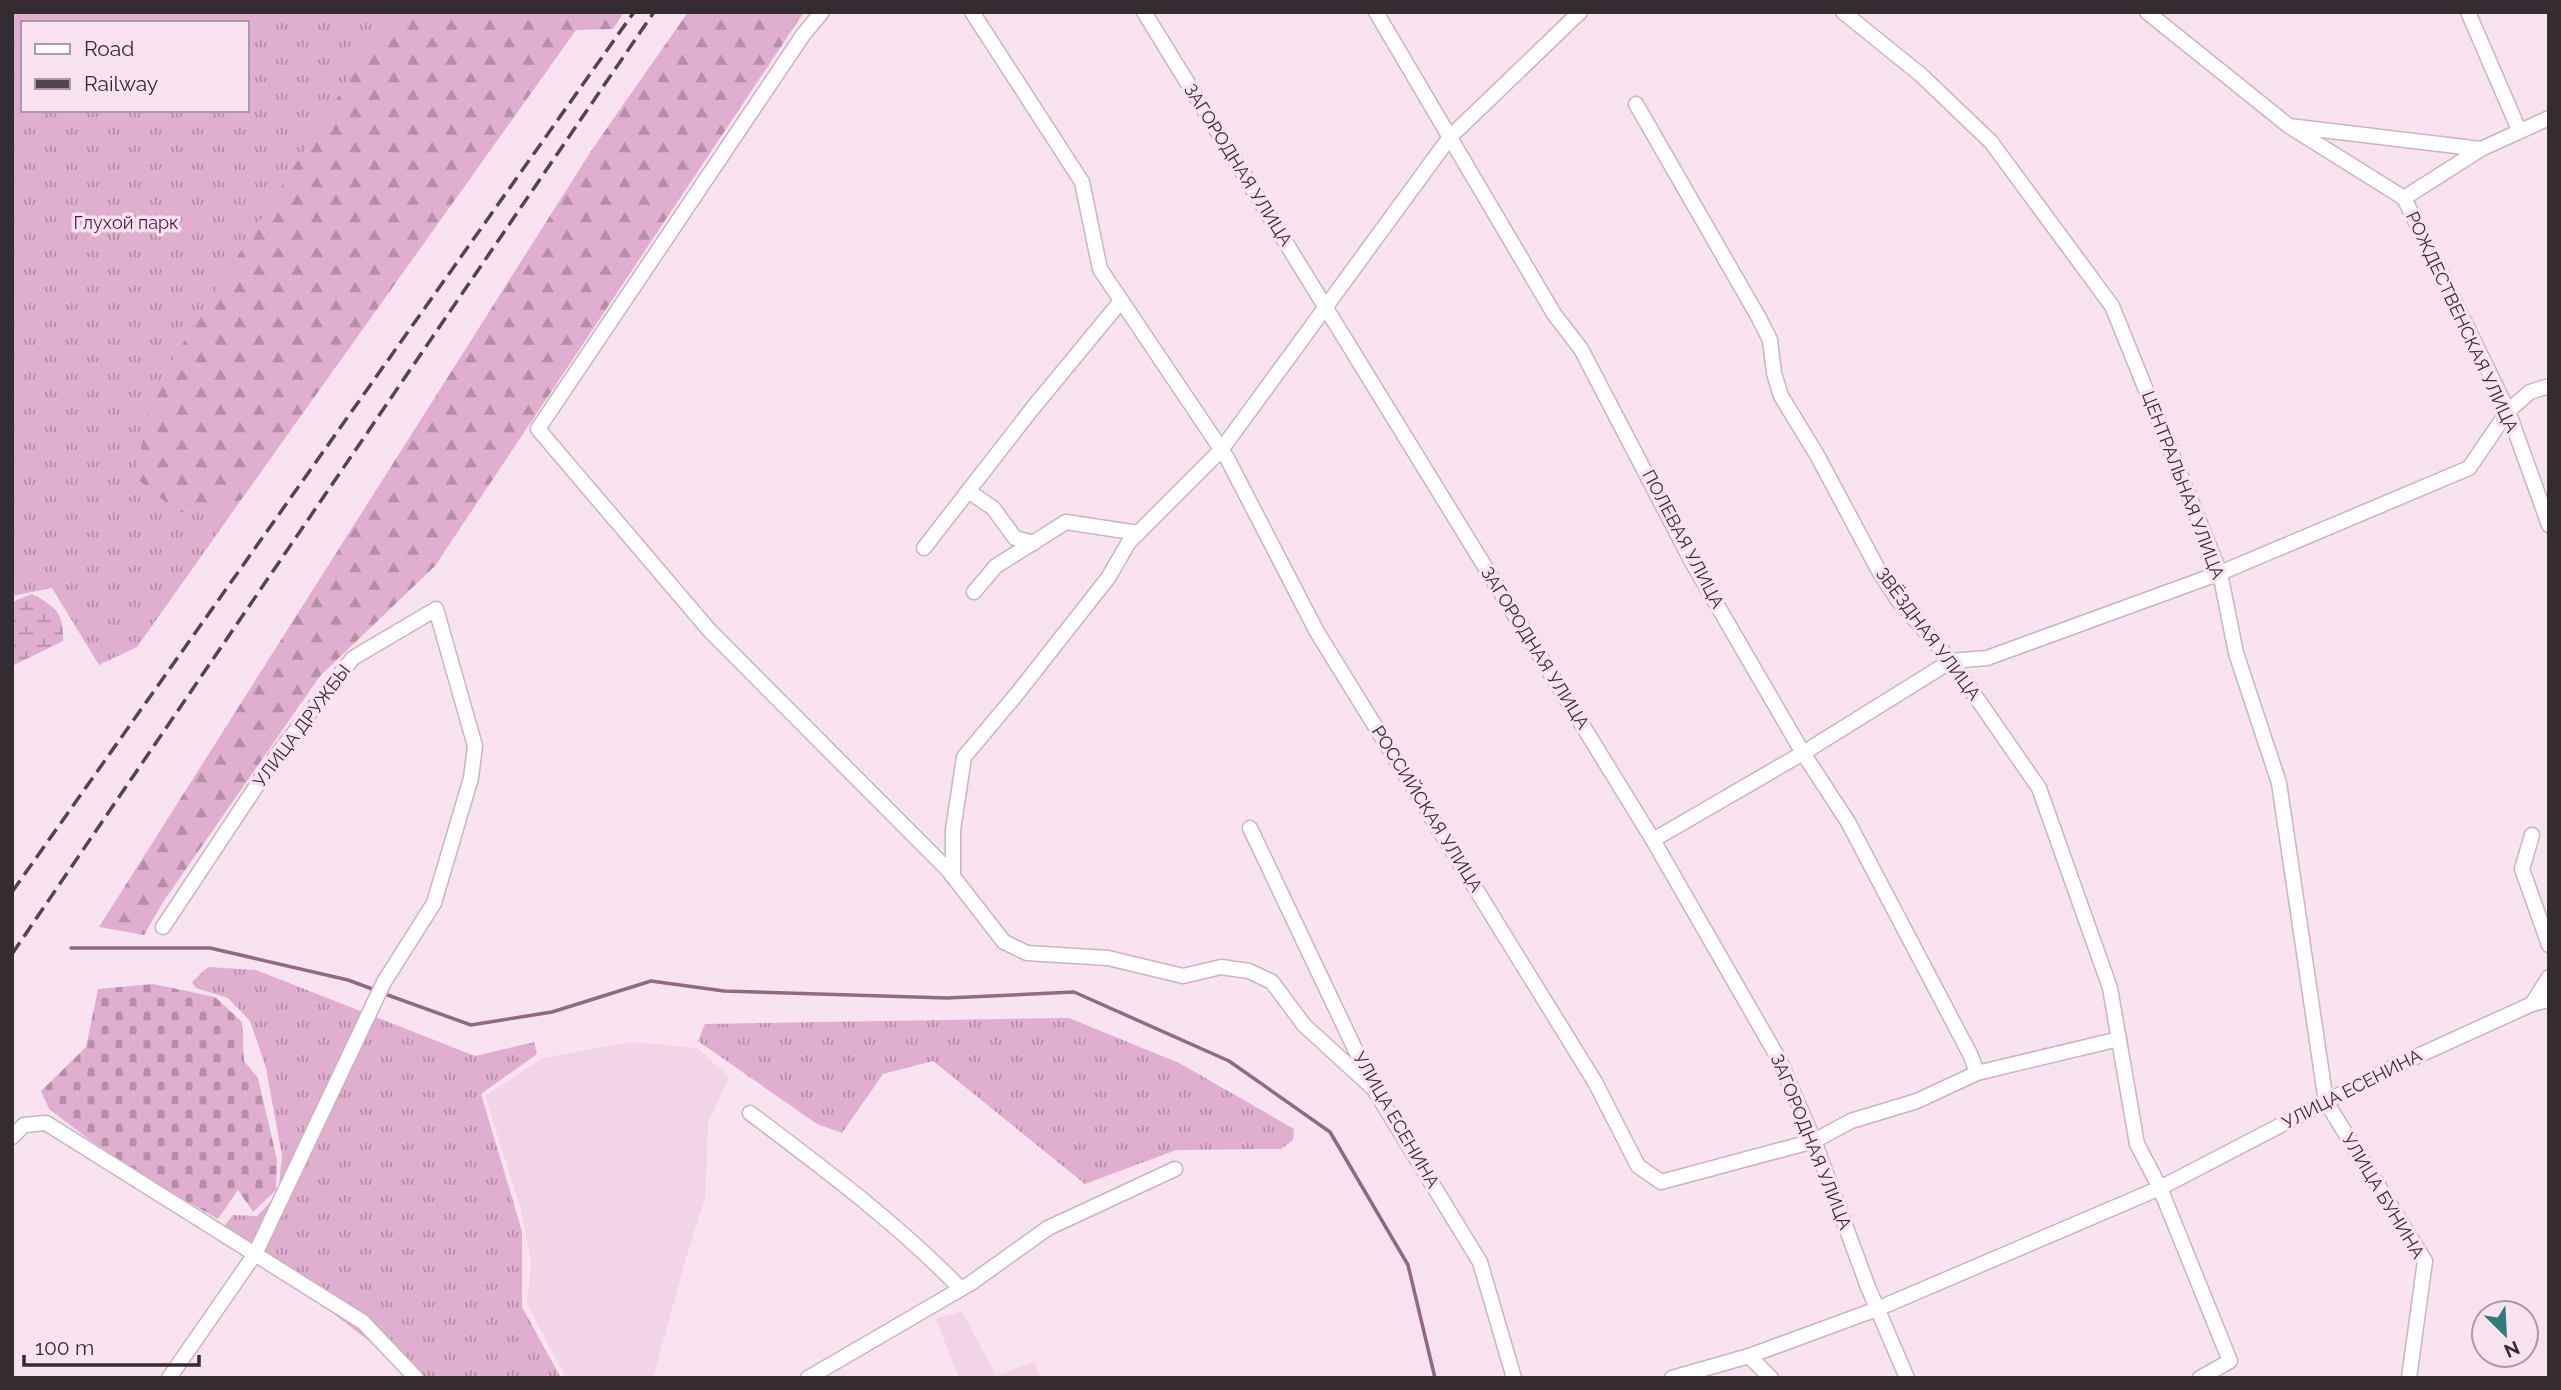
<svg xmlns="http://www.w3.org/2000/svg" width="2561" height="1390" viewBox="0 0 2561 1390" font-family="Raleway,sans-serif">
	<style>
		.built { fill: #f1d4e6 }
		.grass { fill: url(#grass-tufts); fill-rule: evenodd }
		.forest { fill: url(#forest-firs) }
		.wetland { fill: url(#wetland-marsh) }
		.cemetery { fill: url(#cemetery-stones) }
		.lines { fill: none; stroke-linecap: round; stroke-linejoin: round }
		.stream { stroke: #906a83; stroke-width: 3.5 }
		.minor-casing { stroke: #c9b4c1; stroke-width: 17 }
		.minor { stroke: #fff; stroke-width: 14 }
		.rail { stroke: #50464c; stroke-width: 3.5; stroke-dasharray: 14 7; stroke-linecap: butt }
		.labels { text-anchor: middle; stroke-width: 7; stroke-linejoin: round; paint-order: stroke }
		.street-label { font-size: 18px; fill: #342c31; stroke: #f9e3f0 }
		.park-label { font-size: 18px; fill: #521441; stroke: #f9e3f0 }
	</style>
	<defs>
		<pattern id="grass-tufts" width="24" height="20" patternUnits="userSpaceOnUse" patternTransform="scale(1.75)"><rect width="24" height="20" fill="#e0aece"/><path d="M3 7l-1-3M5 7V3M7 7l1-3M15 17l-1-3M17 17v-4M19 17l1-3" fill="none" stroke="#b68ea8"/></pattern>
		<pattern id="forest-firs" width="22" height="20" patternUnits="userSpaceOnUse" patternTransform="scale(1.75)"><rect width="22" height="20" fill="#e0aece"/><path d="M5 1l3.5 6h-7zM16 11l3.5 6h-7z" fill="#b68ea8"/></pattern>
		<pattern id="wetland-marsh" width="20" height="14" patternUnits="userSpaceOnUse" patternTransform="scale(1.75)"><rect width="20" height="14" fill="#e0aece"/><path d="M1 5h8M5 5V1M11 12h8M15 12V8" fill="none" stroke="#b68ea8"/></pattern>
		<pattern id="cemetery-stones" width="16" height="16" patternUnits="userSpaceOnUse" patternTransform="scale(1.75)"><rect width="16" height="16" fill="#e0aece"/><path d="M2 7V4a2 2 0 0 1 4 0v3zM10 15v-3a2 2 0 0 1 4 0v3z" fill="#b68ea8"/></pattern>
	</defs>
	<rect width="100%" height="100%" fill="#f9e3f0"/>
	<g class="built">
		<polygon points="632,1042 697,1048 729,1077 708,1123 705,1199 688,1251 653,1378 566,1378 527,1304 531,1261 521,1210 485,1096 542,1058"/>
		<polygon points="962,1311 996,1376 1034,1362 1041,1378 959,1378 936,1319"/>
	</g>
	<g class="grass">
		<path d="M12 12H391L354 72 179 513 241 500 137 647 99 665 52 588 12 596ZM23 23H247V110H23Z"/>
		<polygon points="208,967 256,970 475,1056 534,1042 537,1054 481,1094 522,1231 522,1307 561,1378 417,1378 229,1233 225,1225 233,1215 257,1216 278,1194 282,1156 266,1068 250,1021 228,998 196,988 192,982"/>
		<polygon points="1069,1018 1179,1063 1294,1129 1293,1140 1281,1149 1176,1150 1085,1184 933,1061 883,1074 842,1133 817,1124 698,1041 705,1024"/>
	</g>
	<g class="forest">
		<polygon points="391,12 624,12 613,29 576,30 241,500 179,513 135,477 153,391"/>
		<polygon points="688,12 804,12 435,566 320,676 163,902 144,935 99,927 593,148"/>
	</g>
	<path class="wetland" d="M32 594C56 607 64 613 63 641L12 666V602Z"/>
	<polygon class="cemetery" points="153,984 215,997 242,1022 244,1061 258,1078 277,1160 276,1190 253,1212 238,1190 218,1219 120,1163 49,1109 41,1091 86,1047 98,989"/>
	<g class="lines">
		<g class="stream">
			<polyline points="71,948 210,948 348,980 375,990"/>
			<polyline points="382,993 471,1025 552,1012 651,981 724,991 947,998 1074,992 1229,1061 1330,1132 1408,1265 1435,1378"/>
		</g>
		<g class="minor-casing">
			<g id="minor">
				<polyline points="822,12 803,35 538,429 710,631 948,870 1004,942 1027,953 1108,958 1183,976 1221,967 1249,971 1272,982 1304,1025 1374,1089"/>
				<polyline points="972,12 1082,182 1100,269 1227,458 1317,632 1595,1082 1638,1166 1661,1182 1814,1141 1851,1121 1917,1101 1977,1073 2119,1039"/>
				<polyline points="1144,12 1653,840 1780,1061 1814,1141 1868,1287 1907,1378"/>
				<polyline points="1376,12 1554,314 1581,349 1692,562 1803,753 1848,822 1971,1056 1977,1073"/>
				<polyline points="1843,12 1921,75 1991,142 2112,306 2220,573 2236,653 2279,783 2326,1102 2425,1261 2409,1378"/>
				<polyline points="2147,12 2289,126 2481,149"/>
				<polyline points="2468,12 2519,130"/>
				<polyline points="1636,104 1759,318 1770,340 1774,373 1781,396 1817,455 1880,573 1898,600 1951,661 2039,788 2110,988 2137,1144 2160,1188 2230,1361 2200,1378"/>
				<polyline points="2292,128 2404,198"/>
				<polyline points="2404,198 2508,411 2549,525"/>
				<polyline points="2404,198 2481,149 2549,118"/>
				<polyline points="968,491 993,508 1015,538 1034,543"/>
				<polyline points="924,548 1032,409 1121,301"/>
				<polyline points="974,592 996,566 1066,522 1138,533"/>
				<polyline points="1250,828 1374,1089 1480,1262 1514,1378"/>
				<polyline points="2532,835 2522,869 2549,945"/>
				<polyline points="1653,840 1803,753 1951,661 1987,658 2220,573 2469,468 2508,411 2530,392 2549,386"/>
				<polyline points="953,876 953,830 964,757 1016,695 1108,578 1129,542 1221,450 1450,137 1580,12"/>
				<polyline points="163,927 279,752 353,658 436,609 475,746 471,778 434,903 384,982 255,1254 169,1378"/>
				<polyline points="2532,1004 2549,977"/>
				<path d="M750 1113C823 1168 897 1223 961 1289"/>
				<polyline points="12,1137 24,1125 46,1123 363,1322 416,1378"/>
				<polyline points="1749,1356 1771,1378"/>
				<polyline points="808,1378 971,1283 1048,1228 1175,1169"/>
				<polyline points="1672,1378 1749,1356 1877,1309 2160,1188 2389,1069 2532,1004 2549,1000"/>
			</g>
		</g>
		<use href="#minor" class="minor"/>
		<g class="rail">
			<polyline points="12,892 634,12"/>
			<polyline points="12,954 654,12"/>
		</g>
	</g>
	<g class="labels">
		<g class="street-label">
			<text transform="translate(1238 165) rotate(58)" y="6">ЗАГОРОДНАЯ УЛИЦА</text>
			<text transform="translate(2462 322) rotate(65)" y="6">РОЖДЕСТВЕНСКАЯ УЛИЦА</text>
			<text transform="translate(2183 485) rotate(69)" y="6">ЦЕНТРАЛЬНАЯ УЛИЦА</text>
			<text transform="translate(1683 539) rotate(62)" y="6">ПОЛЕВАЯ УЛИЦА</text>
			<text transform="translate(1928 634) rotate(53)" y="6">ЗВЁЗДНАЯ УЛИЦА</text>
			<text transform="translate(1535 648) rotate(58)" y="6">ЗАГОРОДНАЯ УЛИЦА</text>
			<text transform="translate(302 726) rotate(-53)" y="6">УЛИЦА ДРУЖБЫ</text>
			<text transform="translate(1427 809) rotate(58)" y="6">РОССИЙСКАЯ УЛИЦА</text>
			<text transform="translate(2352 1089) rotate(-27)" y="6">УЛИЦА ЕСЕНИНА</text>
			<text transform="translate(1396 1120) rotate(60)" y="6">УЛИЦА ЕСЕНИНА</text>
			<text transform="translate(1811 1142) rotate(68)" y="6">ЗАГОРОДНАЯ УЛИЦА</text>
			<text transform="translate(2383 1196) rotate(59)" y="6">УЛИЦА БУНИНА</text>
		</g>
		<g class="park-label">
			<text x="126" y="229">Глухой парк</text>
		</g>
	</g>
	<rect width="2561" height="1390" fill="none" stroke="#342c31" stroke-width="28"/>
	<rect x="21" y="21" width="228" height="91" fill="#f9e3f0" stroke="#aa9aa4" stroke-width="2"/>
	<rect x="35" y="44" width="35" height="10" fill="#ffffff" stroke="#aa9aa4" stroke-width="2"/>
	<text x="84" y="56" font-size="21" fill="#342c31">Road</text>
	<rect x="35" y="79" width="35" height="10" fill="#50464c" stroke="#aa9aa4" stroke-width="2"/>
	<text x="84" y="91" font-size="21" fill="#342c31">Railway</text>
	<g transform="translate(2505 1334) rotate(156)"><circle r="33" fill="#f9e3f0" stroke="#aa9aa4" stroke-width="2"/>
	<path d="M0-5L12 26L0 18L-12 26Z" fill="#327b79"/>
	<text y="-10" font-size="19" font-weight="bold" text-anchor="middle" fill="#342c31">N</text>
	</g>
	<path d="M24 1355v10h175v-10" fill="none" stroke="#342c31" stroke-width="3.5"/>
	<text x="35" y="1355" font-size="21" fill="#342c31" stroke="#f9e3f0" stroke-width="5" paint-order="stroke">100 m</text>
</svg>
